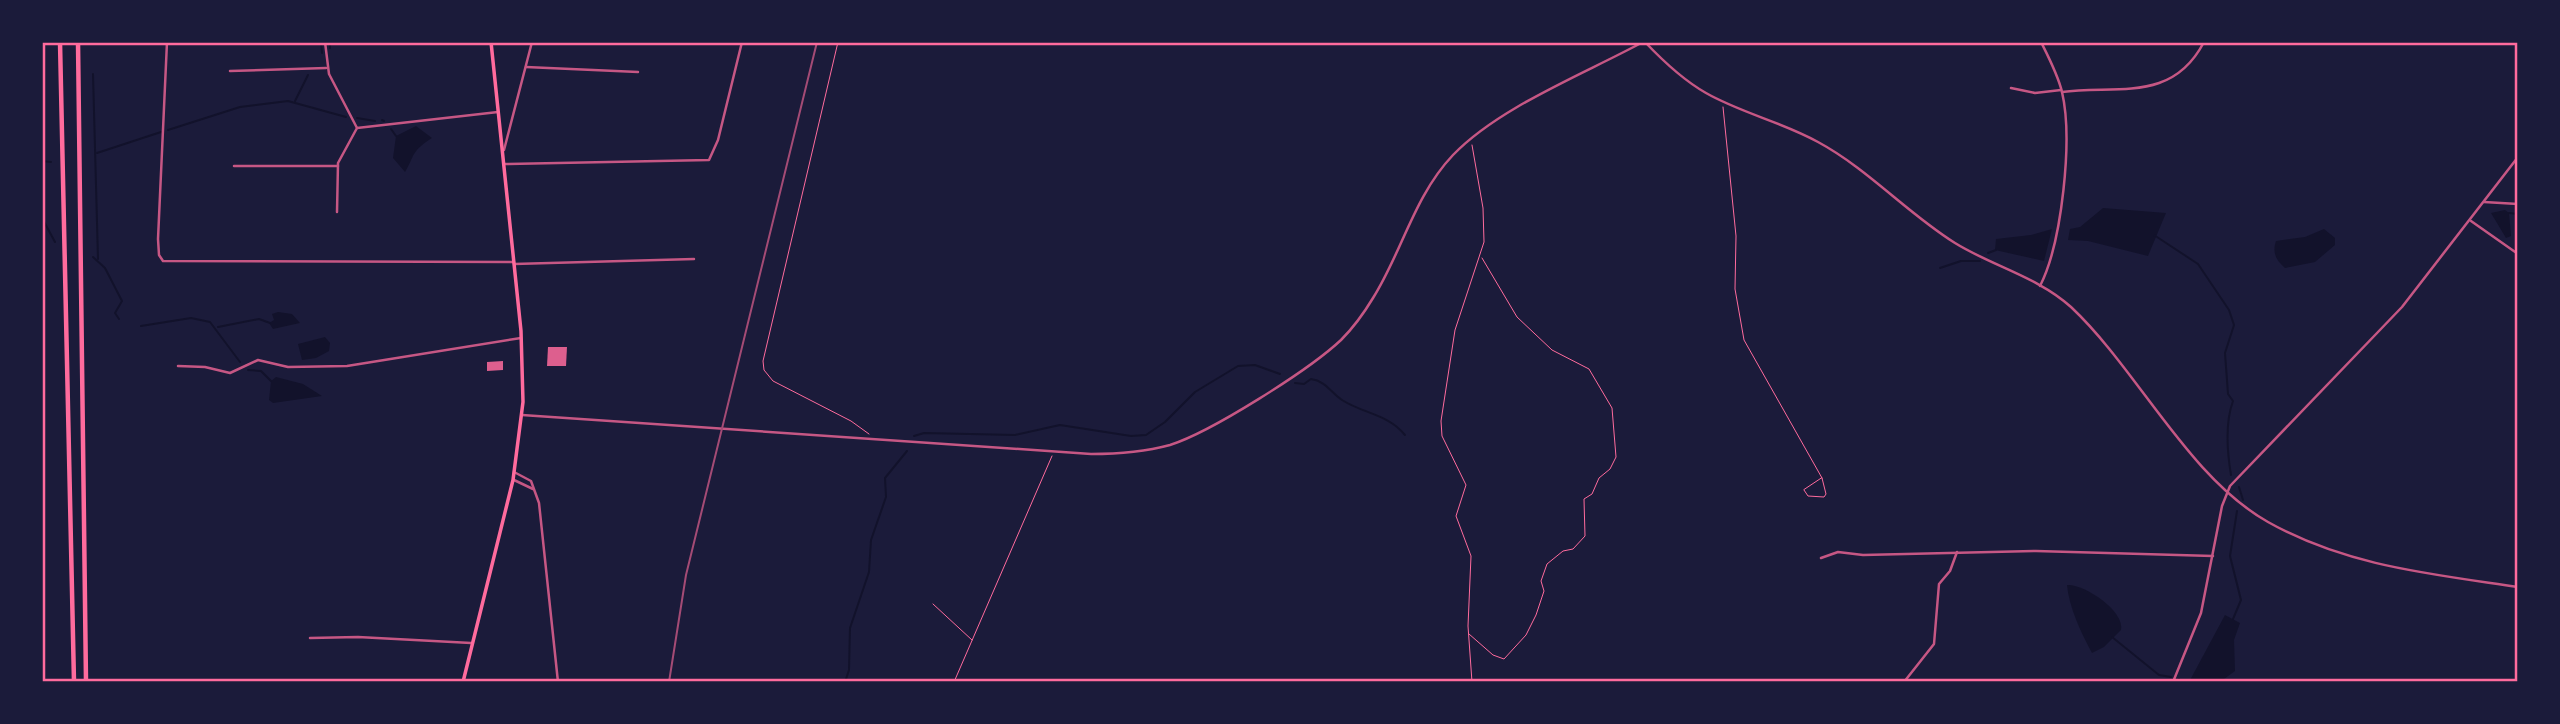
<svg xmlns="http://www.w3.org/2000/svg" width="2560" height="724" viewBox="0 0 2560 724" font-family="Arial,sans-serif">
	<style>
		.water { fill: #12122b }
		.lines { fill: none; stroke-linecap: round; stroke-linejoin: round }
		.stream { stroke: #12122b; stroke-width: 2 }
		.building { fill: #dd5f8e }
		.path { stroke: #ff6b9d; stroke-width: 1 }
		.minor { stroke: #c65784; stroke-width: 2.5 }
		.tertiary { stroke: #c65784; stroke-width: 2.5 }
		.primary { stroke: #ff6b9d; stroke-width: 3.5 }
		.motorway { stroke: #ff6b9d; stroke-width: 4.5 }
		.rail { stroke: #a44b75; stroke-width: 2 }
		.neatline { fill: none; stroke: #ff6b9d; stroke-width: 2.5 }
	</style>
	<rect width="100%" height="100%" fill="#1b1b3a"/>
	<g class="water">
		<path d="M416 126 432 138C410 152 415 156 405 172L393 158 396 136Z"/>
		<polygon points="2103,208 2166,213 2148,256 2088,241 2068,240 2070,229 2080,227"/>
		<polygon points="2505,210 2509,213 2511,236 2506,238 2491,213"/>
		<polygon points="2052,229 2044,261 1995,250 1996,239 2031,235"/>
		<path d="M2324 229 2335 238V245L2315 262 2285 268C2276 260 2272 253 2276 241L2305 237Z"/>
		<polygon points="278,312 292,314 300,323 273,329 269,323 274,320 272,314"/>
		<polygon points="325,337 330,343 329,351 316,358 302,360 298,344"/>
		<polygon points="276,377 303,384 322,396 273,403 269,400 271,381"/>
		<path d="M2067 585C2082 583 2125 610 2121 630L2104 647 2092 653C2081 633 2069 607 2067 585Z"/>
		<polygon points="2225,615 2240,623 2234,640 2235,671 2220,682 2189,682"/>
	</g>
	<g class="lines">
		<g class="stream">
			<polyline points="321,42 322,53"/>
			<polyline points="330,42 330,48"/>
			<polyline points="93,74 98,259"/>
			<polyline points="295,101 308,75"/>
			<polyline points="357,118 375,121"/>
			<polyline points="382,120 384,121"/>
			<polyline points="391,129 396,136"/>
			<polyline points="168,130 240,107 288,101 346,117"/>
			<polyline points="97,153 161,132"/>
			<polyline points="42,161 51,162"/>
			<polyline points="2509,213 2518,214"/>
			<polyline points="42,218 55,242"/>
			<path d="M2154 235 2198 264 2229 310 2234 325 2225 353 2228 394 2233 401C2225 423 2227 451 2231 475"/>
			<polyline points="1988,253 1996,250"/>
			<polyline points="93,257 105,268 122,301 115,313 119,319"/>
			<polyline points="1940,268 1961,261 1980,261"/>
			<polyline points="141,326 191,318 210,322 240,362"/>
			<polyline points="218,327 259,319 270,323"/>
			<polyline points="248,370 261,371 271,381"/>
			<path d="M1295 383 1304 384 1311 379C1326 381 1331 393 1342 400 1364 414 1388 414 1405 435"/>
			<polyline points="914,436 924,433 1015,435 1060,425 1131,436 1146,435 1165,422 1195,392 1238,366 1255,365 1280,374"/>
			<polyline points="2239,487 2243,500"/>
			<polyline points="2233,619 2241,600 2230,556 2237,511"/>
			<polyline points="2112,637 2159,675 2171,677"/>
			<polyline points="845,682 849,670 850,628 869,572 871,540 886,497 885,478 907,451"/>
			<polyline points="2179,682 2179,679"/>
		</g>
	</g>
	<g class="building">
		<polygon points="548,347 567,347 566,366 547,366"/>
		<polygon points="503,361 503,370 487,371 487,362"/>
	</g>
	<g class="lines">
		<g class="path">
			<polyline points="838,42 763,361 764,370 773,381 851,421 869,434"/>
			<polyline points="1723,107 1736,236 1735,289 1744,340 1822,478"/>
			<polyline points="1472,145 1483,208 1484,242 1455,330 1441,421 1442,436 1466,485 1456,516 1471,556 1468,626 1472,682"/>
			<polygon points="1822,478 1826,494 1824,497 1808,496 1804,490"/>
			<polyline points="933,604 972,640"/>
			<polyline points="1469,634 1493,655 1504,659 1526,635 1536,615 1544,591 1541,581 1547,564 1563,551 1573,549 1585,536 1584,499 1592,494 1599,478 1610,469 1616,457 1612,408 1589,369 1552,350 1517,317 1482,258"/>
			<polyline points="954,682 1052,456"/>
		</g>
		<g class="minor">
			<polyline points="167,42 158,239 159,255 163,261 514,262"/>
			<polyline points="325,42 329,74 357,128 338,163 337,212"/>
			<polyline points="526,67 638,72"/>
			<polyline points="230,71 326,68"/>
			<polyline points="2011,88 2035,93 2061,90"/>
			<path d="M2062 92C2118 85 2172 103 2204 42"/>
			<polyline points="357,128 498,112"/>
			<polyline points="504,164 709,160 718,140 742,42"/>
			<polyline points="234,166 338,166"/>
			<polyline points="2484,202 2518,204"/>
			<polyline points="2471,221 2518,254"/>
			<polyline points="514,264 694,259"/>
			<path d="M2040 286C2062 243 2073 139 2062 92 2058 75 2049 58 2041 42"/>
			<polyline points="178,366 205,367 230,373 258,360 288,367 347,366 521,338"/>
			<polyline points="1821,558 1838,552 1863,555 2036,551 2213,556"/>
			<polyline points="310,638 358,637 471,643"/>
			<polyline points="1904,682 1934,644 1939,584 1950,571 1957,552"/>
		</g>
		<g class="tertiary">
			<path d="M1645 42C1663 61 1683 80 1706 93 1741 113 1782 122 1818 142 1868 169 1907 213 1955 243 1992 266 2038 277 2071 307 2138 370 2188 477 2268 522 2346 566 2431 574 2518 587"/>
			<polyline points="504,150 532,42"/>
			<path d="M522 415 1091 454C1118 454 1144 452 1170 445 1211 432 1309 370 1341 340 1353 328 1364 313 1373 298 1402 252 1414 196 1453 155 1499 107 1584 74 1643 42"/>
			<polyline points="514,472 531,481 539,503 558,682"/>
			<polyline points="514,480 533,489"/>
			<polyline points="2173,682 2201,613 2222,506 2230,486 2402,307 2518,157"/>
		</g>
		<polyline class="primary" points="463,682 513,480 523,402 521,331 491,42"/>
		<g class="motorway">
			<polyline points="60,42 74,682"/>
			<polyline points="78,42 86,682"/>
		</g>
		<polyline class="rail" points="669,682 686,575 817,42"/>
	</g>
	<rect width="2560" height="724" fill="none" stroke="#1b1b3a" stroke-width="88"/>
	<rect x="44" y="44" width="2472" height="636" class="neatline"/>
</svg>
